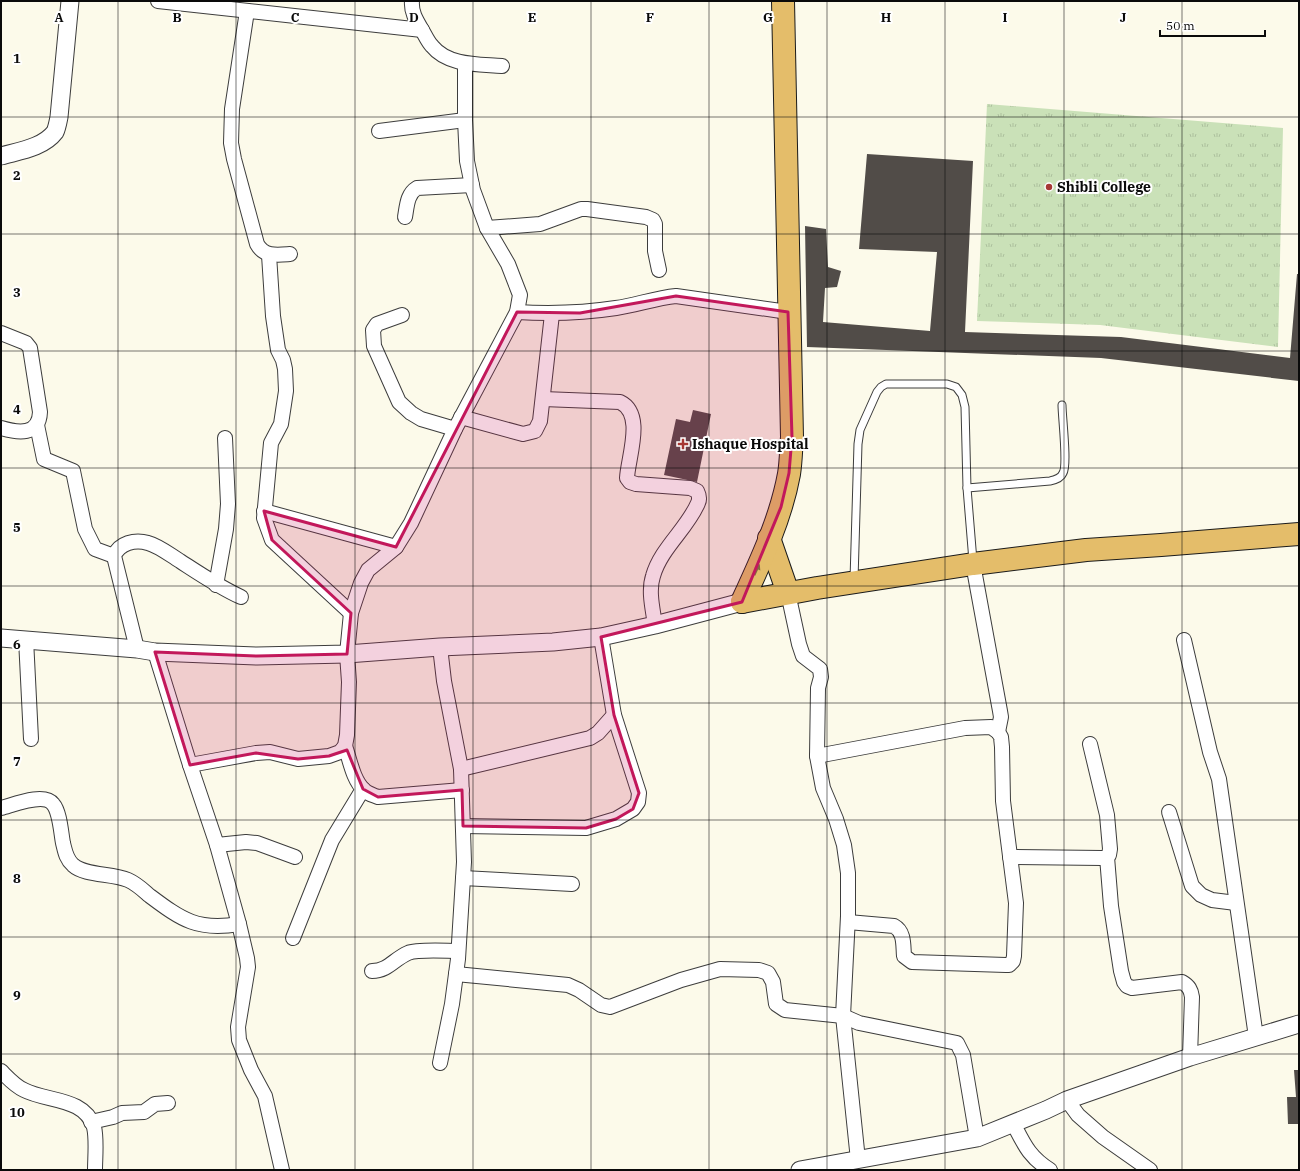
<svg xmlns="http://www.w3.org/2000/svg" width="1300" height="1171" viewBox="0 0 1300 1171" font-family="'IBM Plex Serif',serif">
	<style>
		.park { fill: url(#park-tufts) }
		.building { fill: #514c48 }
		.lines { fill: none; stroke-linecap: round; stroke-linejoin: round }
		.service-casing { stroke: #3d3d3d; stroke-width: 9 }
		.minor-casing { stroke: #3d3d3d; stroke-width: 16 }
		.tertiary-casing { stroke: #3d3d3d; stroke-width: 19 }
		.trunk-casing { stroke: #1b1b1b; stroke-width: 24 }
		.service { stroke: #fff; stroke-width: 7 }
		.minor { stroke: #fff; stroke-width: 14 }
		.tertiary { stroke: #fff; stroke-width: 17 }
		.trunk { stroke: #e4bd6a; stroke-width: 22 }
		.oneway { fill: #826c3f }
		.marked { fill: #c2185b; fill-opacity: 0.2; stroke: #c2185b; stroke-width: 3; stroke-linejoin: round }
		.grid { fill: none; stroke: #0a0a0a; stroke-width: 1; stroke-opacity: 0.55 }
		.poi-dot { fill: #a63935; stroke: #fff; stroke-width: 1.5 }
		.labels { text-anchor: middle; stroke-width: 4; stroke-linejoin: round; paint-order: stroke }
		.poi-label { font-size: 14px; font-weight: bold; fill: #0a0a0a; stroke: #fff; text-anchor: start }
		.grid-label { font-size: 13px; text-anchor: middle; font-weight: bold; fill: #0a0a0a; stroke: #fff; stroke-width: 4; stroke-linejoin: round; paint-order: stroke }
	</style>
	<defs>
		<pattern id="park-tufts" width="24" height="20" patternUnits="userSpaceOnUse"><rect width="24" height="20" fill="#cae1b8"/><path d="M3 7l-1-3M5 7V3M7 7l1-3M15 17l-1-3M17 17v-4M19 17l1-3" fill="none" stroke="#acc09d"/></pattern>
	</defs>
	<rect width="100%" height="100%" fill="#fcfaea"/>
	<polygon class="park" points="987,104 1283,128 1278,347 1100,325 977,321"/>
	<g class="building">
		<polygon points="867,154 973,161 965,332 1121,337 1290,358 1297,274 1299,274 1299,381 1101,358 807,347 805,226 826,229 828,267 841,271 837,287 825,288 823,322 930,331 937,252 859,249"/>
		<polygon points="693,410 711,414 697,482 664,475 676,419 690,422"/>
		<polygon points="1294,1070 1299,1070 1299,1124 1288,1124 1287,1097 1296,1097"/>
	</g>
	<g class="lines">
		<g class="service-casing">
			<g id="service">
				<path d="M967 488 1050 481C1055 480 1061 478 1063 473 1068 465 1062 417 1062 405"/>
				<polyline points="854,580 858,444 860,430 877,392 881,387 886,384 947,384 956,387 962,395 965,407 967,488 973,561"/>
			</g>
		</g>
		<g class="minor-casing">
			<g id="minor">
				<polyline points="158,1 422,30"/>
				<path d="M412 1C411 12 416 20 422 30 425 35 428 42 432 46 448 66 479 64 502 66"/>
				<path d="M247 11 232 109 231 143 234 159 257 244C264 257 277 255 290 254"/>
				<polyline points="379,131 465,120"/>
				<path d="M405 217C407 206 407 194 417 188L472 185"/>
				<polyline points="487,228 540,224 581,209 587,209 646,217 653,220 655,224 655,251 659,270"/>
				<polyline points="269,255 273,316 278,350 283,360 285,369 286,391 281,424 271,443 264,518 272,540 351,613"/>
				<path d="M517 312C551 314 583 313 616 308 636 305 656 298 676 296L788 312"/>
				<polyline points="402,315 377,324 373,330 374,346 399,402 411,413 421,419 455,429"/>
				<path d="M1 333 26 343 30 348 40 412C39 436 18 433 1 428"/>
				<path d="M543 399 620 402C645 414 628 457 627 478L630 482 636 484 690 488 697 491C699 495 700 499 698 503 687 529 661 548 653 576 648 591 653 610 655 625"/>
				<polyline points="461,417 523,434 535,431 540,421 552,314"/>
				<polyline points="37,425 44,459 73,471 85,529 95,549 114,556"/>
				<polyline points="264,511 396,547"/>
				<polyline points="973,564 1000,711 1001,717 998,732"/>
				<polyline points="216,585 226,529 228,504 225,438"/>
				<polyline points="788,593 799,644 803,656 820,669 821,677 818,688 817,756 823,788 836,819 844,845 848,873 848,916 843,1016 858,1160"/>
				<polyline points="26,639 31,739"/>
				<polyline points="1184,640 1210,752 1219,779 1256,1037"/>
				<path d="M137 649 114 556C119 543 135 539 148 543 159 546 170 555 180 561 200 574 219 587 241 597"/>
				<polyline points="155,652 190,765 217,845 239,924 247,958 248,967 238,1027 239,1040 251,1070 265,1096 282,1170"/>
				<path d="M345 746C350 760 353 780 364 790 368 794 373 795 378 797L462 790"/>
				<path d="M817 756 965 728 991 727 998 732 1001 737 1002 747 1003 801 1016 903 1014 956 1013 961 1009 965H1006L912 962 904 956C903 946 905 932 894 926L848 922"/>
				<polyline points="190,765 256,753 270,752 298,759 329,756 340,752 345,746 347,735 349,682 347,654 351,613 361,583 368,570 396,547 411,523 455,429 517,312 520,295 508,264 487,228 473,190 467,161 465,120 465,64"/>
				<polyline points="461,769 590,738 598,733 614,715"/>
				<path d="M1 808C13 805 44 792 53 804 60 812 61 833 63 843 65 851 66 859 73 865 85 876 112 873 128 880 137 884 143 890 150 896 182 920 198 931 239 924"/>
				<polyline points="1169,812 1192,886 1201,895 1212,900 1236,903"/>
				<polyline points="463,826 586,828 616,819 633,809 638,802 639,793 614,715 601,637"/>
				<polyline points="217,845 246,842 257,843 295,857"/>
				<polyline points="1010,857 1102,858 1107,857 1109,855 1110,849 1107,815 1090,744"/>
				<path d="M1107 857 1111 906 1121 971 1124 982 1127 986 1132 988 1182 982C1189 986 1191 990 1192 997L1190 1057"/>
				<polyline points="463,878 572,884"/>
				<polyline points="293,938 332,840 363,789"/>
				<path d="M372 971C388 971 394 959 408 953 417 949 446 951 458 951"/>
				<polyline points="456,974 568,985 579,990 601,1005 610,1007 681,980 720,969 759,970 768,973 773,982 776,1004 785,1010 843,1016 859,1023 957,1043 963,1055 977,1138"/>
				<polyline points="440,1063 452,1004 458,959 464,862 461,769 444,681 440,647"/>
				<path d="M1 1071C8 1078 15 1086 24 1090 47 1102 84 1097 94 1127 97 1139 95 1158 95 1170"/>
				<polyline points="1067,1100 1078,1115 1103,1137 1150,1170"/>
				<polyline points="91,1122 113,1117 122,1113 144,1112 155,1104 168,1103"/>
				<path d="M1013 1123C1024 1144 1029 1157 1050 1170"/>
			</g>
		</g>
		<g class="tertiary-casing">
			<g id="tertiary">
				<path d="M1 156C18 151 43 148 55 132 57 128 58 122 59 117L70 1"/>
				<polyline points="1,638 137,649 155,652 257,656 347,654 440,647 553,642 601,637 655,625 742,602"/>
				<polyline points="800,1170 977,1138 1046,1110 1067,1100 1190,1057 1299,1024"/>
			</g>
		</g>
		<g class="trunk-casing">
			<g id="trunk">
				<polyline points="769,538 788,593"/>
				<path d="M742 602C761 561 781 518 789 474 791 462 791 449 792 437L783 1"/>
				<polyline points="742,602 817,588 973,564 1086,550 1161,545 1299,534"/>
			</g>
		</g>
		<use href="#service" class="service"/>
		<use href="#minor" class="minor"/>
		<use href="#tertiary" class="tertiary"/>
		<use href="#trunk" class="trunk"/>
	</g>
	<defs><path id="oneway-solid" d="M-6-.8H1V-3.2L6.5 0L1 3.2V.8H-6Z"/></defs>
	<use class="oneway" href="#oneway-solid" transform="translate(757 570) rotate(-65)"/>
	<path class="marked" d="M676 296 788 312 792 437 789 473 781 507 742 602 601 637 614 715 639 793 633 809 616 819 586 828 463 826 462 790 378 797 363 789 347 750 329 756 298 759 256 753 190 765 155 652 257 656 347 654 351 613 272 540 264 511 396 547 517 312 580 313Z"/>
	<path class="grid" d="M118 1V1170M236 1V1170M355 1V1170M473 1V1170M591 1V1170M709 1V1170M827 1V1170M945 1V1170M1064 1V1170M1182 1V1170M1 117H1299M1 234H1299M1 351H1299M1 468H1299M1 586H1299M1 703H1299M1 820H1299M1 937H1299M1 1054H1299"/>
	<g class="poi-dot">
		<circle cx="1049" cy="187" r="4"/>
		<path d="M681 438h4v4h4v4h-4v4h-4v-4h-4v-4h4z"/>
	</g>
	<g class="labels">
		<g class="poi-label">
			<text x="1057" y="192">Shibli College</text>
			<text x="692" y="449">Ishaque Hospital</text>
		</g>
	</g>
	<g class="grid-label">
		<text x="59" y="22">A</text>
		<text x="177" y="22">B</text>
		<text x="295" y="22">C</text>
		<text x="414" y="22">D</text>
		<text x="532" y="22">E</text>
		<text x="650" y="22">F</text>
		<text x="768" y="22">G</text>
		<text x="886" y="22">H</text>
		<text x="1005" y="22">I</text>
		<text x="1123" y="22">J</text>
		<text x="17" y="63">1</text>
		<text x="17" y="180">2</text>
		<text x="17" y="297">3</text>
		<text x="17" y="414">4</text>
		<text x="17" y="532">5</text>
		<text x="17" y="649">6</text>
		<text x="17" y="766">7</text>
		<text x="17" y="883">8</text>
		<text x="17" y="1000">9</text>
		<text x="17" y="1117">10</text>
	</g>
	<rect width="1300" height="1171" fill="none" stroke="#0a0a0a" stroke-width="4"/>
	<path d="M1160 30v6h105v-6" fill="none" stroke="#0a0a0a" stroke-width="2"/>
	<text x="1166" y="30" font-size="12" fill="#0a0a0a" stroke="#ffffff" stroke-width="3" paint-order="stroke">50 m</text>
</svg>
